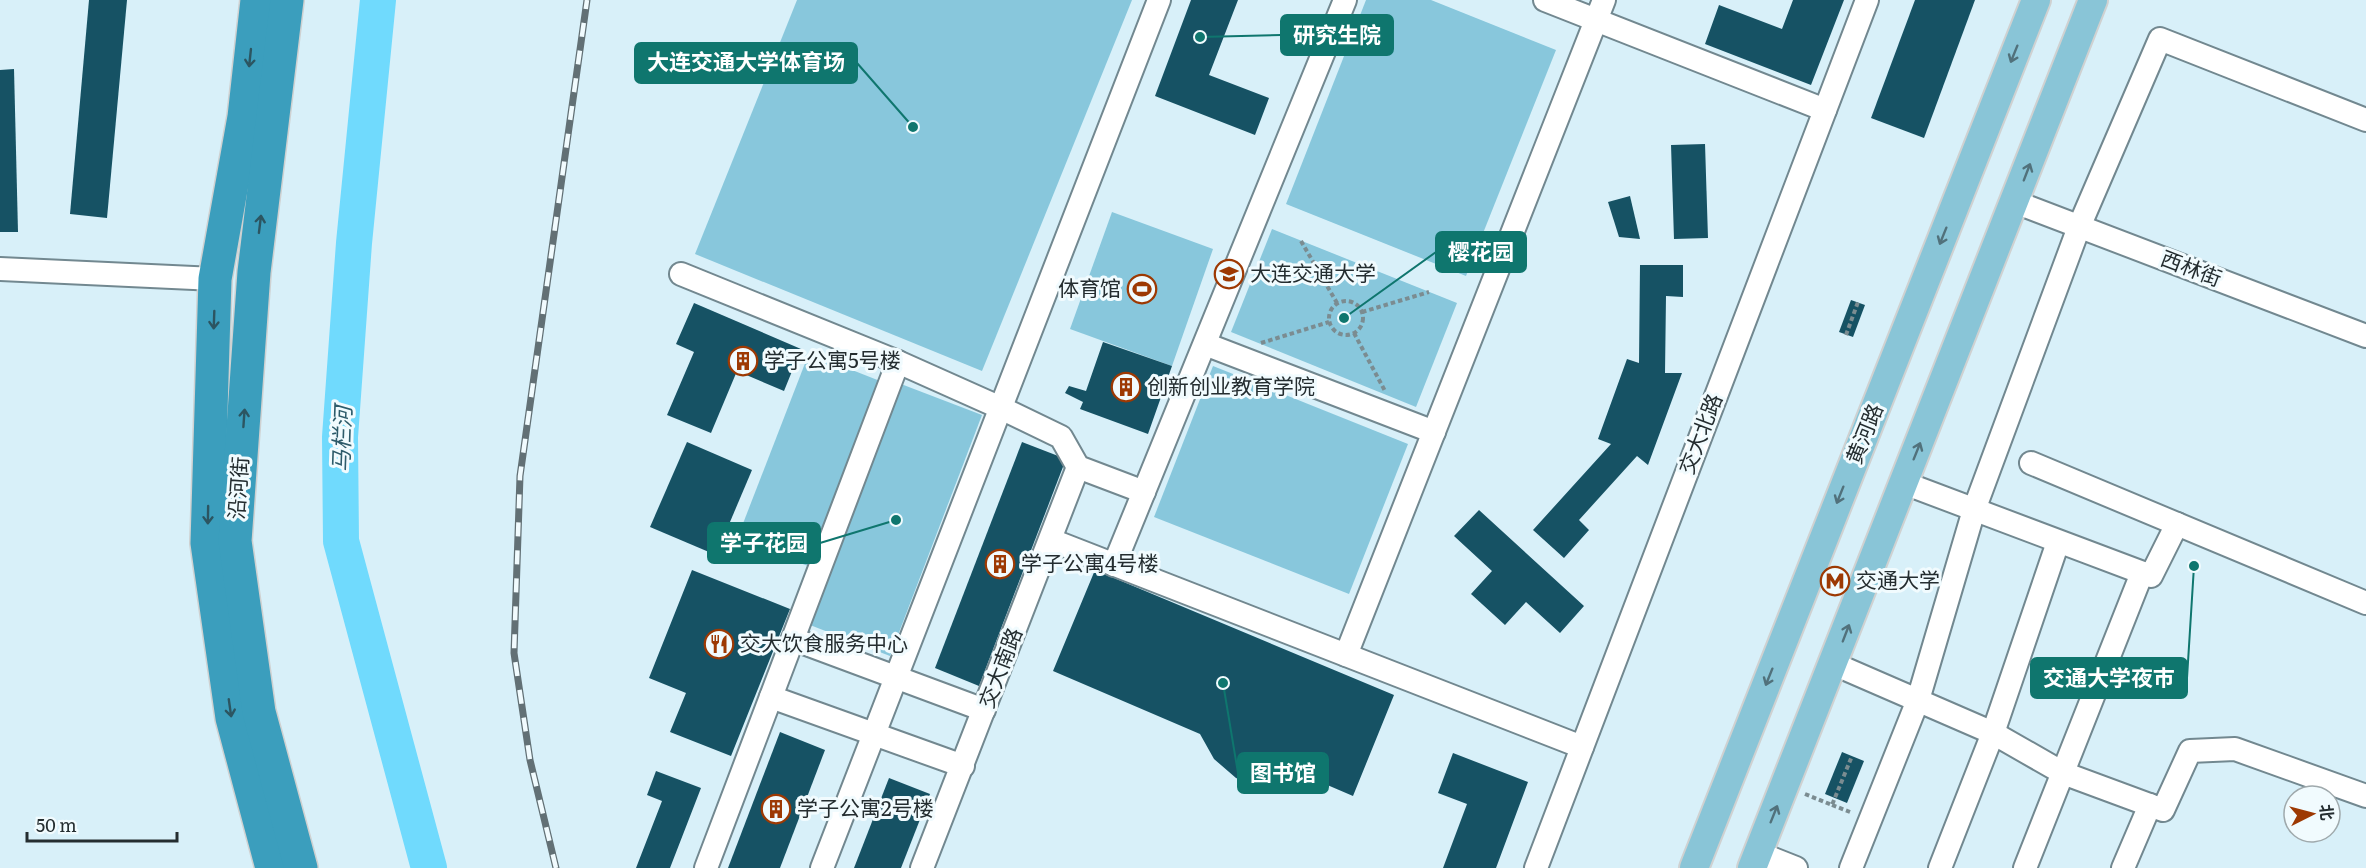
<svg xmlns="http://www.w3.org/2000/svg" width="2366" height="868" viewBox="0 0 2366 868" font-family="Literata,'Noto Sans SC',serif">
	<style>
		.green { fill: #88c7dc }
		.lines { fill: none; stroke-linecap: round; stroke-linejoin: round }
		.river { stroke: #70dafd; stroke-width: 36 }
		.building { fill: #165264 }
		.minor-casing { stroke: #728890; stroke-width: 26 }
		.major-casing { stroke: #cfd1d1; stroke-width: 32 }
		.highway-casing { stroke: #cfd1d1; stroke-width: 36 }
		.path { stroke: #7b8c91; stroke-width: 4; stroke-dasharray: 4.5 3; stroke-linecap: butt }
		.minor { stroke: #fff; stroke-width: 22 }
		.major { stroke: #89c5d7; stroke-width: 28 }
		.highway { stroke: #3b9ebd; stroke-width: 33 }
		.rail-casing { stroke: #627075; stroke-width: 7 }
		.rail { stroke: #f1fbfe; stroke-width: 4.5; stroke-dasharray: 14; stroke-linecap: butt }
		.oneway { stroke: #51717b }
		.oneway2 { stroke: #2c5561 }
		.labels { text-anchor: middle; stroke-width: 6; stroke-linejoin: round; paint-order: stroke }
		.street-label { font-size: 21px; fill: #242d30; stroke: #f1fbfe }
		.poi-label { font-size: 21px; fill: #242d30; stroke: #f1fbfe; text-anchor: start }
		.water-label { font-size: 22px; font-style: italic; fill: #2d5b6a; stroke: #f1fbfe }
		.leader { fill: none; stroke: #0f766e; stroke-width: 2 }
		.callout-dot { fill: #0f766e; stroke: #f1fbfe; stroke-width: 2 }
		.callout { fill: #0f766e; stroke: #0f766e; stroke-width: 2 }
		.callout-label { font-size: 22px; text-anchor: middle; font-weight: bold; fill: #fff }
	</style>
	<rect width="100%" height="100%" fill="#d8f0f9"/>
	<g class="green">
		<polygon points="797,0 1132,0 982,371 695,254"/>
		<polygon points="1366,0 1431,0 1556,50 1466,276 1286,204"/>
		<polygon points="1112,212 1213,249 1172,366 1070,329"/>
		<polygon points="1272,229 1457,303 1416,407 1231,332"/>
		<polygon points="809,353 880,381 808,566 737,539"/>
		<polygon points="1213,366 1408,444 1349,594 1154,517"/>
		<polygon points="901,384 982,415 890,656 810,625"/>
	</g>
	<g class="lines">
		<polyline class="river" points="378,0 354,243 340,437 341,541 429,868"/>
	</g>
	<g class="building">
		<polygon points="89,0 127,0 107,218 70,214"/>
		<polygon points="1191,0 1238,0 1209,75 1269,98 1255,135 1155,96"/>
		<polygon points="1793,0 1844,0 1811,85 1705,44 1719,5 1782,29"/>
		<polygon points="1915,0 1975,0 1924,138 1871,118"/>
		<polygon points="14,69 18,232 0,232 0,70"/>
		<polygon points="1705,144 1708,238 1674,239 1671,145"/>
		<polygon points="1630,196 1640,239 1619,237 1608,202"/>
		<polygon points="1640,265 1683,265 1683,297 1666,296 1665,373 1682,373 1648,465 1637,456 1579,520 1589,530 1564,558 1533,530 1611,444 1598,439 1627,359 1639,363"/>
		<polygon points="1851,300 1865,305 1853,337 1839,332"/>
		<polygon points="694,303 801,349 784,391 737,371 711,433 667,415 694,352 676,344"/>
		<polygon points="1103,342 1172,366 1148,434 1080,409 1083,402 1065,393 1069,386 1086,391"/>
		<polygon points="687,442 752,470 716,555 650,527"/>
		<polygon points="1022,442 1066,459 979,686 935,668"/>
		<polygon points="1479,510 1584,606 1560,633 1526,602 1505,625 1471,594 1492,571 1454,536"/>
		<polygon points="692,570 790,609 731,756 670,732 686,693 649,678"/>
		<polygon points="1095,570 1394,695 1353,796 1318,781 1291,790 1262,789 1236,778 1214,759 1200,734 1053,671"/>
		<polygon points="780,732 825,750 780,868 728,868"/>
		<polygon points="1842,752 1864,761 1847,803 1825,794"/>
		<polygon points="1453,753 1528,782 1496,868 1443,868 1467,804 1438,793"/>
		<polygon points="656,771 701,788 670,868 636,868 662,801 647,795"/>
		<polygon points="889,778 930,794 901,868 854,868"/>
	</g>
	<g class="lines">
		<g class="minor-casing">
			<g id="minor">
				<polyline points="1545,0 1825,110"/>
				<polyline points="2015,202 2366,336"/>
				<polyline points="0,269 215,279"/>
				<polyline points="681,274 898,362 1001,408 1061,437 1078,467 1144,492"/>
				<polyline points="1205,344 1434,432"/>
				<polyline points="2031,463 2366,603"/>
				<polyline points="1904,483 2151,576 2177,524"/>
				<polyline points="1051,540 1582,747"/>
				<polyline points="1114,565 1345,0"/>
				<polyline points="793,639 984,710"/>
				<polyline points="1346,655 1604,0"/>
				<polyline points="1834,664 1993,733 2063,773 2163,810 2190,751 2235,749 2366,796"/>
				<polyline points="771,697 963,766"/>
				<polyline points="1758,853 1796,868"/>
				<polyline points="706,868 898,362"/>
				<polyline points="822,868 1159,0"/>
				<polyline points="922,868 1078,467"/>
				<polyline points="1536,868 1867,0"/>
				<polyline points="1851,868 1918,700 1974,510 2079,227 2160,39 2366,120"/>
				<polyline points="1940,868 1993,733 2058,542"/>
				<polyline points="2025,868 2142,573"/>
				<polyline points="2123,868 2150,805"/>
			</g>
		</g>
		<g class="major-casing">
			<g id="major">
				<polyline points="1694,868 2036,0"/>
				<polyline points="1752,868 2093,0"/>
			</g>
		</g>
		<g class="highway-casing">
			<g id="highway">
				<polyline points="257,0 244,117 215,279 207,543 232,718 272,868"/>
				<polyline points="287,0 254,272 235,541 259,712 301,868"/>
			</g>
		</g>
		<g class="path">
			<polyline points="1301,241 1337,303"/>
			<circle cx="1346" cy="318" r="17"/>
			<polyline points="1362,312 1429,292"/>
			<polyline points="1354,333 1385,391"/>
			<polyline points="1846,335 1858,302"/>
			<polyline points="1261,343 1329,322"/>
			<polyline points="1805,794 1832,805 1852,756"/>
			<polyline points="1832,805 1850,812"/>
		</g>
		<use href="#minor" class="minor"/>
		<use href="#major" class="major"/>
		<use href="#highway" class="highway"/>
		<g class="rail-casing">
			<polyline id="rail" points="556,868 530,760 514,653 520,476 587,0"/>
		</g>
		<use href="#rail" class="rail"/>
	</g>
	<defs><path id="oneway-shaft" d="M-6 0H5M1.5-3L5.5 0L1.5 3" fill="none" stroke-width="1.6" stroke-linecap="round" stroke-linejoin="round" transform="scale(1.5)"/></defs>
	<g class="oneway">
		<use href="#oneway-shaft" transform="translate(2014 54) rotate(112)"/>
		<use href="#oneway-shaft" transform="translate(2027 172) rotate(-69)"/>
		<use href="#oneway-shaft" transform="translate(1943 236) rotate(112)"/>
		<use href="#oneway-shaft" transform="translate(1917 451) rotate(-68)"/>
		<use href="#oneway-shaft" transform="translate(1840 495) rotate(112)"/>
		<use href="#oneway-shaft" transform="translate(1846 633) rotate(-69)"/>
		<use href="#oneway-shaft" transform="translate(1769 677) rotate(112)"/>
		<use href="#oneway-shaft" transform="translate(1774 814) rotate(-68)"/>
	</g>
	<g class="oneway2">
		<use href="#oneway-shaft" transform="translate(250 58) rotate(96)"/>
		<use href="#oneway-shaft" transform="translate(260 224) rotate(-83)"/>
		<use href="#oneway-shaft" transform="translate(214 320) rotate(92)"/>
		<use href="#oneway-shaft" transform="translate(244 418) rotate(-86)"/>
		<use href="#oneway-shaft" transform="translate(208 515) rotate(91)"/>
		<use href="#oneway-shaft" transform="translate(230 708) rotate(82)"/>
	</g>
	<defs>
		<g id="university-ring" transform="scale(1.5)"><circle r="9.5" fill="#f1fbfe" stroke="#9d3903" stroke-width="1.5"/><path d="M0-5L7-2L0 1L-7-2ZM-4 1L0 2.5L4 1V4Q0 6-4 4Z" fill="#9d3903"/></g>
		<g id="stadium-ring" transform="scale(1.5)"><circle r="9.5" fill="#f1fbfe" stroke="#9d3903" stroke-width="1.5"/><path d="M0-5a6.5 5 0 1 0 0 10a6.5 5 0 1 0 0-10ZM-3.5-1.8h7v3.6h-7Z" fill="#9d3903"/></g>
		<g id="building-ring" transform="scale(1.5)"><circle r="9.5" fill="#f1fbfe" stroke="#9d3903" stroke-width="1.5"/><path d="M-4-6H4V6H1V3H-1V6H-4ZM-2.5-4.3h1.7v1.8h-1.7ZM.8-4.3h1.7v1.8H.8ZM-2.5-1h1.7V.8h-1.7ZM.8-1h1.7V.8H.8Z" fill="#9d3903"/></g>
		<g id="metro-ring" transform="scale(1.5)"><circle r="9.5" fill="#f1fbfe" stroke="#9d3903" stroke-width="1.5"/><path d="M-5.5 5V-5H-3L0 0L3-5H5.5V5H3V-.5L0 4L-3-.5V5Z" fill="#9d3903"/></g>
		<g id="restaurant-ring" transform="scale(1.5)"><circle r="9.5" fill="#f1fbfe" stroke="#9d3903" stroke-width="1.5"/><path d="M-5-6h1v4h1v-4h1v4h1v-4h1v5L-1.5 .5V6h-2V.5L-5-1ZM5-6V6H3V1.5H1.5Q1.5-4 5-6Z" fill="#9d3903"/></g>
	</defs>
	<g fill-rule="evenodd">
		<use href="#university-ring" x="1229" y="274"/>
		<use href="#stadium-ring" x="1142" y="289"/>
		<use href="#building-ring" x="743" y="361"/>
		<use href="#building-ring" x="1126" y="387"/>
		<use href="#building-ring" x="1000" y="564"/>
		<use href="#metro-ring" x="1835" y="581"/>
		<use href="#restaurant-ring" x="719" y="644"/>
		<use href="#building-ring" x="776" y="809"/>
	</g>
	<g class="labels">
		<g class="street-label">
			<text transform="translate(2191 269) rotate(21)" y="7">西林街</text>
			<text transform="translate(1701 434) rotate(-69)" y="7">交大北路</text>
			<text transform="translate(1865 434) rotate(-68)" y="7">黄河路</text>
			<text transform="translate(239 488) rotate(-86)" y="7">沿河街</text>
			<text transform="translate(1001 668) rotate(-69)" y="7">交大南路</text>
		</g>
		<g class="poi-label">
			<text x="1250" y="281">大连交通大学</text>
			<text x="1121" y="296" text-anchor="end">体育馆</text>
			<text x="764" y="368">学子公寓5号楼</text>
			<text x="1147" y="394">创新创业教育学院</text>
			<text x="1021" y="571">学子公寓4号楼</text>
			<text x="1856" y="588">交通大学</text>
			<text x="740" y="651">交大饮食服务中心</text>
			<text x="797" y="816">学子公寓2号楼</text>
		</g>
		<g class="water-label">
			<text transform="translate(342 439) rotate(-88)" y="8">马栏河</text>
		</g>
	</g>
	<path class="leader" d="M1200 37L1281 35M913 127L857 63M1344 318L1436 252M896 520L820 543M2194 566L2187 678M1223 683L1238 773"/>
	<g class="callout-dot">
		<circle cx="1200" cy="37" r="6"/>
		<circle cx="913" cy="127" r="6"/>
		<circle cx="1344" cy="318" r="6"/>
		<circle cx="896" cy="520" r="6"/>
		<circle cx="2194" cy="566" r="6"/>
		<circle cx="1223" cy="683" r="6"/>
	</g>
	<g class="callout">
		<rect x="1281" y="15" width="112" height="40" rx="6"/>
		<rect x="635" y="43" width="222" height="40" rx="6"/>
		<rect x="1436" y="232" width="90" height="40" rx="6"/>
		<rect x="708" y="523" width="112" height="40" rx="6"/>
		<rect x="2031" y="658" width="156" height="40" rx="6"/>
		<rect x="1238" y="753" width="90" height="40" rx="6"/>
	</g>
	<g class="callout-label">
		<text x="1337" y="43">研究生院</text>
		<text x="746" y="70">大连交通大学体育场</text>
		<text x="1481" y="260">樱花园</text>
		<text x="764" y="551">学子花园</text>
		<text x="2109" y="686">交通大学夜巿</text>
		<text x="1283" y="781">图书馆</text>
	</g>
	<g transform="translate(2312 814) rotate(84)"><circle r="28" fill="#f1fbfe" stroke="#9fa9ac" stroke-width="1.5"/>
	<path d="M0-4.5L10 22L0 15L-10 22Z" fill="#9d3903"/>
	<text y="-9" font-size="16" font-weight="bold" text-anchor="middle" fill="#242d30">北</text>
	</g>
	<path d="M27 832v9h150v-9" fill="none" stroke="#242d30" stroke-width="3"/>
	<text x="36" y="832" font-size="18" fill="#242d30" stroke="#f1fbfe" stroke-width="4.5" paint-order="stroke">50 m</text>
</svg>
